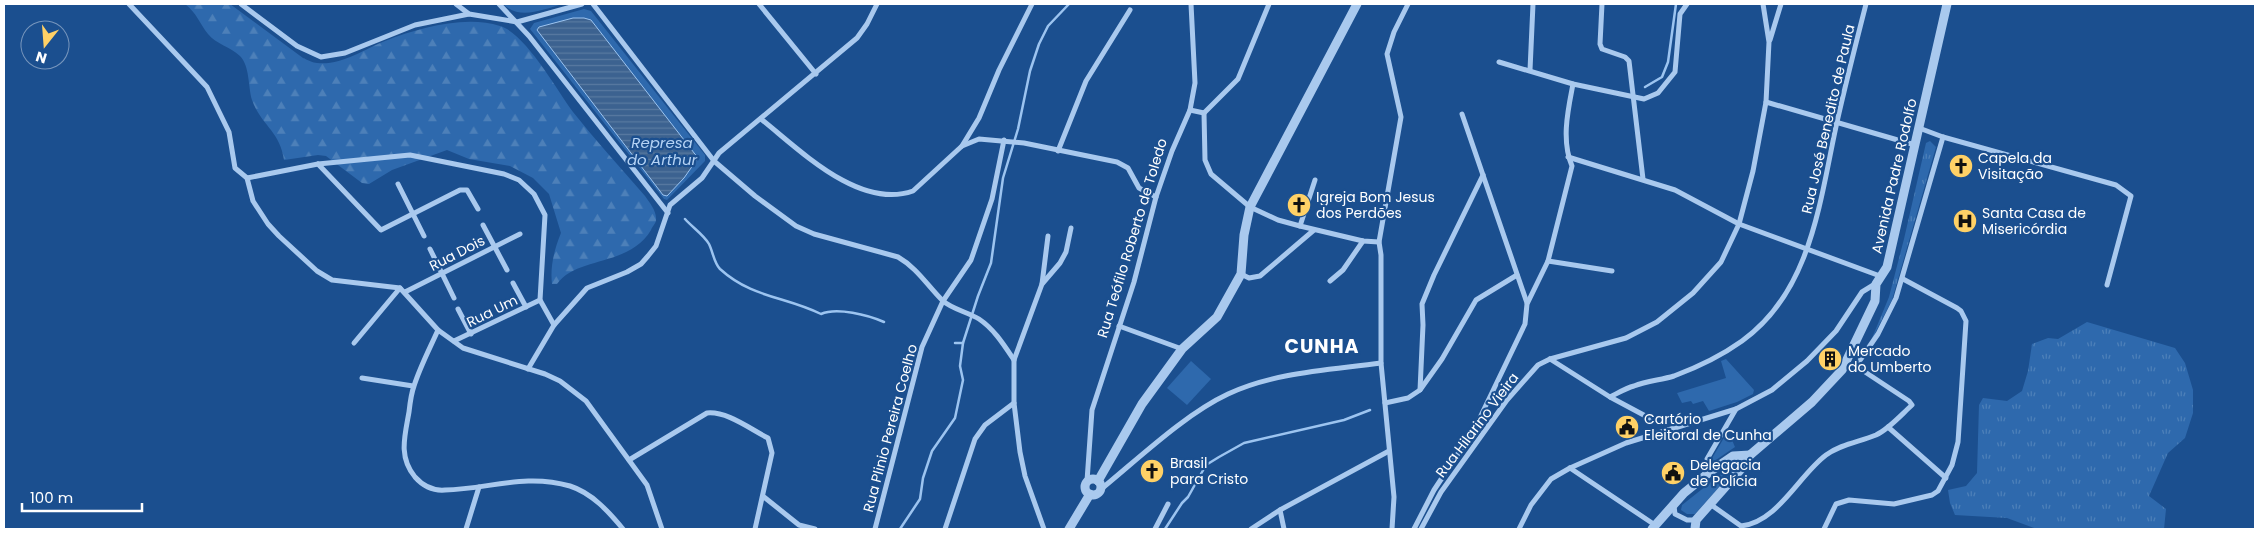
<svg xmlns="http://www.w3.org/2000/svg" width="2259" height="533" viewBox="0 0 2259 533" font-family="Poppins,sans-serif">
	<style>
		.grass { fill: url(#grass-tufts) }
		.forest { fill: url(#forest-firs) }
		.green { fill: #2e69ad }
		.water { fill: url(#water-rules); stroke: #9cc4f0 }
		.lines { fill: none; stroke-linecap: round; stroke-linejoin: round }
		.stream { stroke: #9cc4f0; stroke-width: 2.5 }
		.minor { stroke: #a9c9ee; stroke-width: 5 }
		.tertiary { stroke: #a9c9ee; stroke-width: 9 }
		.labels { text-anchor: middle; stroke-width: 4.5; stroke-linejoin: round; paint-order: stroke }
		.street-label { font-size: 14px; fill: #fff; stroke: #1b4f8f }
		.poi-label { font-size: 14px; fill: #fff; stroke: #1b4f8f; text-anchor: start }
		.water-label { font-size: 15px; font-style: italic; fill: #b5d3f5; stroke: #1b4f8f }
		.district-label { font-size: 19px; font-weight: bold; letter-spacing: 1px; fill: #fff; stroke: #1b4f8f }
	</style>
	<defs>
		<pattern id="grass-tufts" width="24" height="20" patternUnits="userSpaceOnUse" patternTransform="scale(1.25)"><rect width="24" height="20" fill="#2e69ad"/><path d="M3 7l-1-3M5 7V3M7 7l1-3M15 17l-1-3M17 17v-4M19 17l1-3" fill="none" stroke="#4d80b9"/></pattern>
		<pattern id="forest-firs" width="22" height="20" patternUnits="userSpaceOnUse" patternTransform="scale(1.25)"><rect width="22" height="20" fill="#2e69ad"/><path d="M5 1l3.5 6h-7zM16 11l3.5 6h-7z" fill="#4d80b9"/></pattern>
		<pattern id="water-rules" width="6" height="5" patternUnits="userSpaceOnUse" patternTransform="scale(1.25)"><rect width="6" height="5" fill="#3c6290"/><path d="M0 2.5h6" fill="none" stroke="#597aa1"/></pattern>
	</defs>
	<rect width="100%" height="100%" fill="#1b4f8f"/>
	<g class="grass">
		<polygon points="1930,141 1936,147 1892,300 1870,343 1889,297 1904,239 1926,143"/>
		<polygon points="2087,322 2175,348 2185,363 2193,390 2193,413 2185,438 2168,453 2149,496 2166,509 2164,529 2037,529 2007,518 1955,515 1950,503 1948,490 1966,486 1977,473 1979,405 1983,398 2007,401 2022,391 2028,371 2032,344 2048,338 2058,339"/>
	</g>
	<path class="forest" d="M185 4H230L303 58C308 60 313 63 317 63 340 66 365 49 385 41 419 28 465 15 500 26 525 33 557 90 573 112 596 141 621 168 645 196 649 202 657 211 656 220 656 223 652 227 651 230 629 267 577 256 557 284H552C550 267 554 250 561 233L549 194 533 178 510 166 469 159 447 150 392 170 369 184 362 183 326 156 318 155 284 160C280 131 261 125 252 100 248 87 250 66 240 56 231 47 216 44 208 34 200 24 196 12 185 4Z"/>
	<g class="green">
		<path d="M503 4H563C543 9 520 21 503 4Z"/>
		<polygon points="584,9 591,11 705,155 705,161 667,200 664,199 530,29 534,23"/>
		<polygon points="1726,359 1754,390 1753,394 1737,402 1709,411 1703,401 1693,404 1691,401 1682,403 1677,393 1726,378 1721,361"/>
		<polygon points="1191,361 1211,379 1187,405 1167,388"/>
		<polygon points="1725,436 1732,440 1735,447 1713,462 1711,460"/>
		<polygon points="1735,463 1738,466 1695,514 1687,514 1681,510 1682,505"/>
	</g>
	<polygon class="water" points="573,18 584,18 591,20 698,158 684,178 667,196 663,195 537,30 539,27"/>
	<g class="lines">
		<g class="stream">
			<polyline points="1645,87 1662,77 1668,62 1676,4"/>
			<path d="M685 219C692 227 704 235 709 244 713 252 714 263 720 269 752 298 784 296 821 314 837 307 868 315 884 322"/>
			<polyline points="955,343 963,343"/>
			<polyline points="900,529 920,499 923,478 932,451 955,418 963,380 960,366 963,343 978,296 991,263 1003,178 1018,129 1030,71 1039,44 1048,26 1069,4"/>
			<polyline points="1165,529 1182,503 1188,497 1206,465 1219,457 1244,443 1344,420 1370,410"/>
		</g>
		<g class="minor">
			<polyline points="129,4 207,87 229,132 235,168 247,178 253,201 268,224 279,236 317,271 332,280 400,288 438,330 463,348 545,374 560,381 586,401 647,485 662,529"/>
			<polyline points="241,4 297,46 321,57 345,53 415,25 469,14"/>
			<polyline points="456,4 469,14 517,22 582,4"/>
			<polyline points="499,4 529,36 668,213"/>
			<path d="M593 4 714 161 755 196 796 226 814 234 898 257C917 268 927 285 942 300 951 309 968 312 979 319 994 329 1004 345 1014 360"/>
			<polyline points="759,4 816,74"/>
			<polyline points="1602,4 1600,44 1602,49 1625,57 1629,61 1643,179"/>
			<polyline points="1770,40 1781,4"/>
			<polyline points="1499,62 1573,84 1644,99 1658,93 1675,72 1680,14 1687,4"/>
			<polyline points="1530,70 1533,4"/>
			<polyline points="1766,102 1915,145"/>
			<polyline points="1190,110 1204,113"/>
			<polyline points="1204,113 1205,160 1211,174 1250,207 1278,220 1300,226 1363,241 1379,242"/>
			<polyline points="1204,113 1238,79 1269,4"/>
			<polyline points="1462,114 1527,303"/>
			<path d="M761 119C800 150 859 210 913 191L962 146 979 139 1024 143 1117 162 1128 168 1139 188 1156 197"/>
			<polyline points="1919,128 1943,137 2116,185 2131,196 2107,285"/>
			<polyline points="962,146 979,118 999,70 1032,4"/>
			<polyline points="1058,151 1086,81 1130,10"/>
			<polyline points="1568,157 1675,190 1739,224 1880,276"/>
			<polyline points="318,164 381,230 460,190 467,190 478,209"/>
			<polyline points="247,178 318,164 410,155 504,174 519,180 534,194 545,215 540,300 554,325"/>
			<polyline points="398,184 424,236"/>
			<polyline points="483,225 507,270"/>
			<polyline points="1300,226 1315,180"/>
			<polyline points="430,249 454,298"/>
			<polyline points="1548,261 1612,271"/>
			<polyline points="1241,274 1249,278 1260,276 1314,230"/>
			<polyline points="1330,281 1343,270 1363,241"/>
			<polyline points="513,283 526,307"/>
			<polyline points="1042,284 1048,236"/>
			<polyline points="405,292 520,234"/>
			<polyline points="458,309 471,334"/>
			<polyline points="1119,326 1182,349"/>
			<path d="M438 330C430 348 420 367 414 386 411 394 410 403 409 412 405 435 398 457 415 477 423 486 433 491 445 490 489 489 525 473 570 486 592 493 609 512 623 529"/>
			<polyline points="454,341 540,300"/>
			<polyline points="354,343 400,288"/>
			<polyline points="1550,359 1610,397 1653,420"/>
			<polyline points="1856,366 1878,334 1896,298 1943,137"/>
			<polyline points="528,369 554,325 587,288 627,272 641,264 648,256 656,246 670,205 702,178 719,153 857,38 867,24 877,4"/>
			<polyline points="362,378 413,386"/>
			<polyline points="1420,390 1423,325 1422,304 1434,275 1483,175"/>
			<path d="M1610 397C1618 393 1626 388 1634 386 1647 381 1661 380 1674 376 1698 367 1721 356 1742 341 1812 291 1820 199 1837 122 1846 82 1856 43 1866 4"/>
			<polyline points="1385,403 1408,398 1420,390 1442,359 1476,300 1517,275"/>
			<polyline points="1888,427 1946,478"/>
			<path d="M629 460 707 413C727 411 750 429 768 438L772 453 755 529"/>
			<polyline points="1570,468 1655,525"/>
			<polyline points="1711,471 1707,459 1736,409"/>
			<polyline points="1087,481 1092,410 1134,282 1156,197 1172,151 1190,110 1195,83 1191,4"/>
			<path d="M1100 490C1138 459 1185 414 1228 394 1275 372 1331 370 1381 363"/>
			<polyline points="764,497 799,525 815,529"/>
			<path d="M1710 504 1741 526C1778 522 1799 475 1826 455 1841 444 1859 442 1876 435 1889 429 1901 415 1912 405L1909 401 1856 366"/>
			<polyline points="1674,506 1675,514 1687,520 1696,520"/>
			<polyline points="1280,510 1284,529"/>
			<polyline points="466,529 479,487"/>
			<polyline points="875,529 922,347 943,301 971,260 992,199 1004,140"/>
			<polyline points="945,529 975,439 985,425 1014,403"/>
			<polyline points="1044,529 1025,476 1020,452 1014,403 1014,360 1042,284 1060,263 1066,252 1071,228"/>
			<polyline points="1155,529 1168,504"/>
			<polyline points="1251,529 1280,510 1389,451"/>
			<polyline points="1392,529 1394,497 1381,363 1381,255 1379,242 1401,117 1387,54 1394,32 1408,4"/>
			<path d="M1414 529 1434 490 1475 428 1525 324 1527 304 1548 261 1572 166C1561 140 1568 110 1573 84"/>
			<polyline points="1421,529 1441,492 1507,400 1538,365 1550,359 1626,338 1657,322 1693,293 1721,262 1739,224 1753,171 1766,102 1769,42 1763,4"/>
			<polyline points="1519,529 1531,505 1551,479 1570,468 1626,443 1736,409 1772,390 1807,361 1836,331 1862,292 1875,284"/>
			<polyline points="1824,529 1836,504 1849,500 1894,504 1932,495 1938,491 1952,465 1958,442 1966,321 1961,311 1957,308 1903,279"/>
		</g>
		<g class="tertiary">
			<circle cx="1093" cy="487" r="8"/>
			<polyline points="1098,481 1142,404 1182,349 1217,317 1241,274 1244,235 1250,207 1357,4"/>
			<polyline points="1069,529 1090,494"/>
			<polyline points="1652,529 1684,493 1711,471 1733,456 1750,455"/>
			<polyline points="1695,529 1696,520 1742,468 1750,455 1812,402 1842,370 1875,301 1876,284 1887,267 1947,4"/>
		</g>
	</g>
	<defs>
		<g id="church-disc" transform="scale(1.25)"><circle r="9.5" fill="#ffd166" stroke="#1b4f8f"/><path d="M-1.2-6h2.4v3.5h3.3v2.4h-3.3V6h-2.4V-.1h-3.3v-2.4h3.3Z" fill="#111"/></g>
		<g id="hospital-disc" transform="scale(1.25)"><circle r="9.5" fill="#ffd166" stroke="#1b4f8f"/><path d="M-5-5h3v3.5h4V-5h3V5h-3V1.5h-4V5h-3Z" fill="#111"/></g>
		<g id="building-disc" transform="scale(1.25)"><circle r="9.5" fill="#ffd166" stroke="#1b4f8f"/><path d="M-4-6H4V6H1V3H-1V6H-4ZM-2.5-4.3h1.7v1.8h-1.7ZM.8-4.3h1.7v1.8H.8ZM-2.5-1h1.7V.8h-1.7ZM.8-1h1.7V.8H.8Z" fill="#111"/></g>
		<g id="civic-disc" transform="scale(1.25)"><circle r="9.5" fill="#ffd166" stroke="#1b4f8f"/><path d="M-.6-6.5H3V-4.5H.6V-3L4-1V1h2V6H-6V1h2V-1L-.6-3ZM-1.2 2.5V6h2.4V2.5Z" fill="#111"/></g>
	</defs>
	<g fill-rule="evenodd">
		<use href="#church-disc" x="1961" y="166"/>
		<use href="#church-disc" x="1299" y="205"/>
		<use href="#hospital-disc" x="1965" y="221"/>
		<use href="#building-disc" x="1830" y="359"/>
		<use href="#civic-disc" x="1627" y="427"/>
		<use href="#church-disc" x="1152" y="471"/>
		<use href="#civic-disc" x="1673" y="473"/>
	</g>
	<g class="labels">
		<g class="street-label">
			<text transform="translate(1828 119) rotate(-77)" y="5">Rua José Benedito de Paula</text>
			<text transform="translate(1894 176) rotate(-77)" y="5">Avenida Padre Rodolfo</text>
			<text transform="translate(1132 238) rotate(-73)" y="5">Rua Teófilo Roberto de Toledo</text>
			<text transform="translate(457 253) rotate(-27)" y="5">Rua Dois</text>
			<text transform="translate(492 311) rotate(-26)" y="5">Rua Um</text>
			<text transform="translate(1477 425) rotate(-53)" y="5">Rua Hilarino Vieira</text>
			<text transform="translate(890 428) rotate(-75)" y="5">Rua Plinio Pereira Coelho</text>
		</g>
		<g class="poi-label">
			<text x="1978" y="163">Capela da<tspan x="1978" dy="16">Visitação</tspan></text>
			<text x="1316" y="202">Igreja Bom Jesus<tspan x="1316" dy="16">dos Perdões</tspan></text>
			<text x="1982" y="218">Santa Casa de<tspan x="1982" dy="16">Misericórdia</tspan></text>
			<text x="1848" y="356">Mercado<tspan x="1848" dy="16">do Umberto</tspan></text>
			<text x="1644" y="424">Cartório<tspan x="1644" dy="16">Eleitoral de Cunha</tspan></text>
			<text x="1170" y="468">Brasil<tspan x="1170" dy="16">para Cristo</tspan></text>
			<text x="1690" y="470">Delegacia<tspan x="1690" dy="16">de Polícia</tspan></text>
		</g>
		<g class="water-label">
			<text x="662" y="148">Represa<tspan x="662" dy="17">do Arthur</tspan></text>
		</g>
		<g class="district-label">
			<text x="1322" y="353">CUNHA</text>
		</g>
	</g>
	<rect width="2259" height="533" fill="none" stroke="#ffffff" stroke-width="10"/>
	<g transform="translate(45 45) rotate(197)"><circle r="24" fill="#1b4f8f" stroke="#7695bc"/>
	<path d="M0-4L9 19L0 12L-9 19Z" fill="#ffd166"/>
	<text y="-8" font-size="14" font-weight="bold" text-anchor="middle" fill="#ffffff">N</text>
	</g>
	<path d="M22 503v8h120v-8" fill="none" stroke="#ffffff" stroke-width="2.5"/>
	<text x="30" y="503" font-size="15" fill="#ffffff" stroke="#1b4f8f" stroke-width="4" paint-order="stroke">100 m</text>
</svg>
